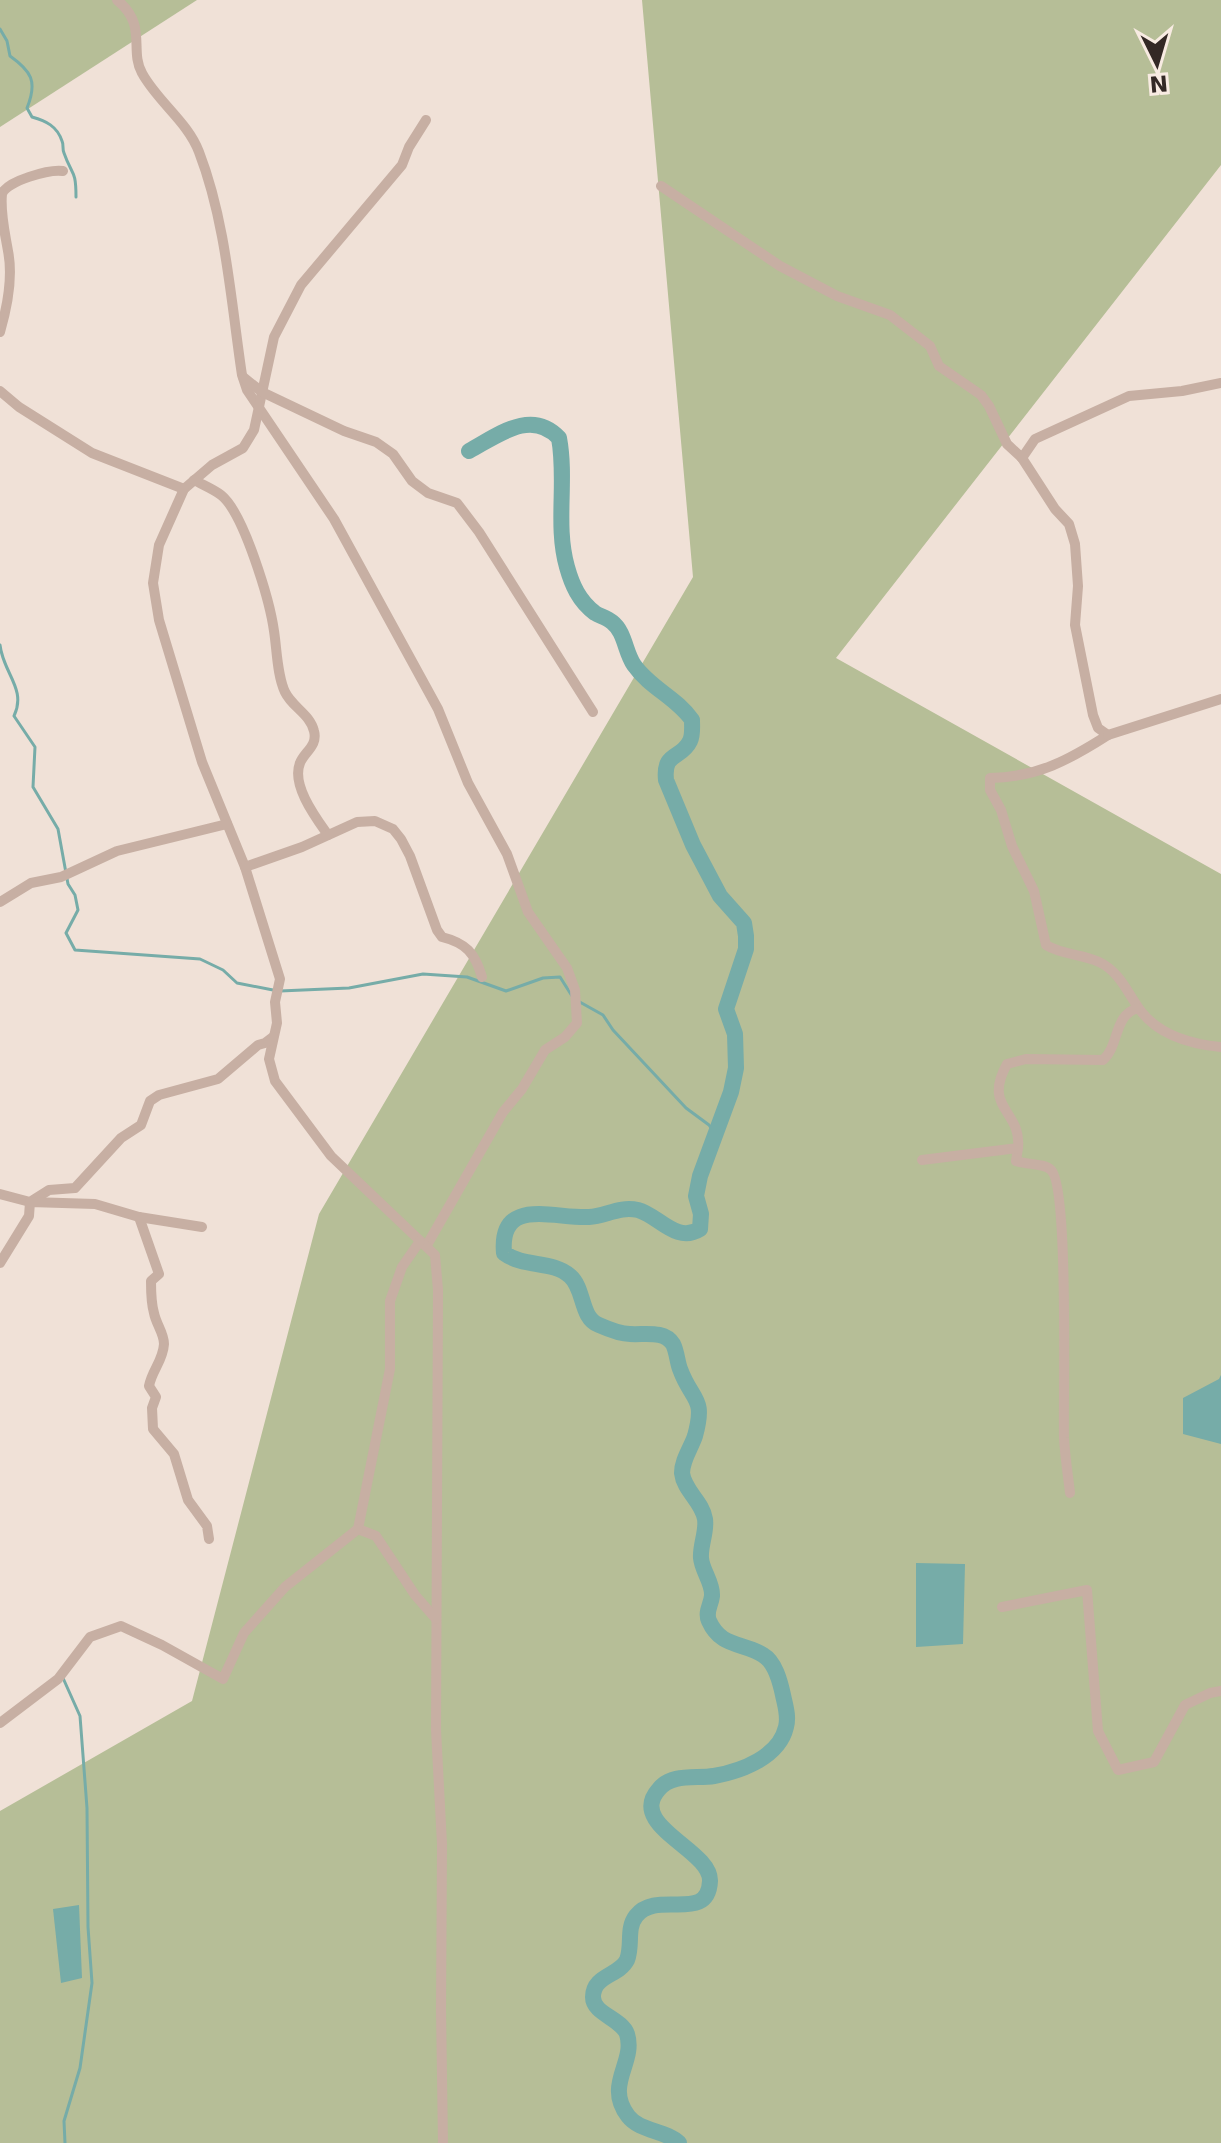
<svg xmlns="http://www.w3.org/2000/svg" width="1221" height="2143" viewBox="0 0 1221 2143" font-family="'DejaVu Sans',sans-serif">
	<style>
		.green { fill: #b6be97 }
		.water { fill: #76aca8 }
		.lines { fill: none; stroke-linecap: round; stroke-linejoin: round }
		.stream { stroke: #76aca8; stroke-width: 3 }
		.river { stroke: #76aca8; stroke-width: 16 }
		.minor { stroke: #c7afa3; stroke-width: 10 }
	</style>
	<rect width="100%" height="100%" fill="#f0e1d7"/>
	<g class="green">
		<polygon points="0,0 197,0 0,127"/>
		<polygon points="642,0 1221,0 1221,165 836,658 1221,874 1221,2143 0,2143 0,1811 192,1701 319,1214 693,577"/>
	</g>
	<g class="water">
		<polygon points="1221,1375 1221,1444 1183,1434 1183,1398 1219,1379"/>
		<polygon points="916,1563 965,1564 963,1644 916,1647"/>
		<polygon points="79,1905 82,1978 61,1983 53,1909"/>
	</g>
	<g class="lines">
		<g class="stream">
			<path d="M0 29 7 41 10 56C31 71 38 81 27 108L32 117C46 121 57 126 62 141 64 145 62 149 64 153 72 176 76 169 76 197"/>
			<path d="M0 645C3 673 27 689 14 716L35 747 33 787 58 829 68 884 75 895 78 910 66 933 75 950 200 959 223 970 237 983 273 990"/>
			<polyline points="280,991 349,988 423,974 467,977 506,991 543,978 560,977 572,996"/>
			<polyline points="578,1001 603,1015 613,1030 686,1108 709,1125 715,1134"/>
			<polyline points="63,1678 80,1716 87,1808 88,1927 92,1983 80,2068 64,2121 65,2143"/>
		</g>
		<path class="river" d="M469 451C497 436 531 408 559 438 567 481 555 525 567 567 572 585 579 601 595 613 600 616 607 618 612 622 625 632 625 652 634 665 650 688 677 698 692 720 692 727 693 735 690 741 681 760 663 751 666 780L693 845 720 896 744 923 746 936V949L726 1009 735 1034 736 1068 731 1092 700 1176 696 1196 701 1214 700 1229C676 1244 658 1215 638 1210 619 1206 606 1216 589 1217 554 1219 499 1196 504 1253 524 1268 552 1260 570 1276 585 1289 580 1318 599 1325 608 1329 620 1334 630 1334 645 1335 664 1330 673 1344 677 1352 677 1361 680 1369 692 1402 706 1396 695 1436 691 1448 682 1460 682 1473 684 1491 702 1501 705 1519 707 1532 700 1545 701 1558 702 1571 713 1583 712 1596 711 1605 705 1612 709 1621 721 1648 743 1642 763 1655 775 1662 780 1681 783 1695 785 1705 789 1716 786 1727 779 1757 742 1771 714 1776 696 1779 672 1773 659 1789 626 1826 711 1849 710 1881 708 1924 657 1889 636 1916 626 1929 633 1945 627 1960 619 1976 593 1975 593 1997 593 2014 621 2018 627 2034 636 2063 604 2084 628 2116 640 2132 666 2130 679 2143"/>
		<g class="minor">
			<path d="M117 0C148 25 129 50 142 73 157 101 188 122 199 152 226 222 231 302 242 375L247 390 334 519 438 709 468 783 507 854 528 912 567 968 575 990 577 1023 565 1037 545 1050 522 1089 503 1112 427 1245"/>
			<polyline points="426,120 409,147 402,165 301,285 274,337 254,430 243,448 212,465 184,489 159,545 153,583 159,620 202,762 245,867 280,979 275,1002 277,1023 269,1059 275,1081 331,1156 435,1255 438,1290 436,1730 442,1844 441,2010 443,2143"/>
			<polyline points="661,186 780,266 837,296 890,315 930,346 939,366 981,395 989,406 1007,444 1022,458"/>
			<path d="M0 332C7 308 13 276 8 251 5 233 0 213 2 194 6 181 50 169 63 171"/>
			<polyline points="243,377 262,392 344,431 376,442 393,454 412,481 428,493 457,503 479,532 593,712"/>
			<path d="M1221 383 1182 391 1129 396 1035 439 1022 458 1055 509 1069 524 1075 544 1078 586 1075 625 1093 715 1098 728 1108 735C1069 760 1038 777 990 778V790L1001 810 1012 846 1034 891 1046 945C1062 955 1083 954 1099 962 1117 970 1126 989 1136 1004 1154 1034 1188 1044 1221 1047"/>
			<polyline points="0,391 19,407 92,453 184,489"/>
			<path d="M194 480C203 485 213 489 221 495 244 513 270 602 274 631 277 650 277 675 285 692 292 707 310 714 314 731 318 746 304 752 300 763 291 785 316 818 328 835"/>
			<polyline points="1108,735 1221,699"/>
			<path d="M245 867 302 847 357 822 375 821 393 829 401 839 410 856 437 930 442 937C466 943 475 953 482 977"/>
			<polyline points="0,902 31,883 61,877 117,851 227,824"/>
			<path d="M1018 1148 1016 1161C1027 1165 1044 1163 1051 1170 1069 1186 1063 1400 1064 1438 1065 1457 1068 1475 1070 1493"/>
			<path d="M922 1160 1018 1148C1022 1110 982 1109 1007 1064L1026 1059 1103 1060C1120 1045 1113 1015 1138 1008"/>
			<polyline points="0,1194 30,1202 49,1190 75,1188 121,1138 141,1125 150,1101 159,1095 218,1079 258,1045 265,1043 273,1037"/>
			<path d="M139 1217 159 1274 151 1281C151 1292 151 1303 154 1313 156 1324 164 1333 164 1344 163 1361 152 1370 149 1386L156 1397 152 1408 153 1429 174 1454 188 1500 207 1526 209 1539"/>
			<polyline points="420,1241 402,1267 390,1301 390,1369 358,1529 376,1536 415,1595 436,1619"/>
			<polyline points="0,1263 29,1216 30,1202 95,1204 139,1217 202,1227"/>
			<polyline points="1002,1607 1087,1590 1098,1731 1118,1770 1154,1762 1185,1705 1210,1693 1221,1691"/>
			<polyline points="0,1723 58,1679 90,1637 121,1626 162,1645 223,1679 244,1633 285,1587 358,1529"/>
		</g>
	</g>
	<g transform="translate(1157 64) rotate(175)" stroke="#f8ebe2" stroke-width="6" paint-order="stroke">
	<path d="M0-6L14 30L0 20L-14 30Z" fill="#332825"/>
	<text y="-12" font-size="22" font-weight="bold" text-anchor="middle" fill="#332825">N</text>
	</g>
</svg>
